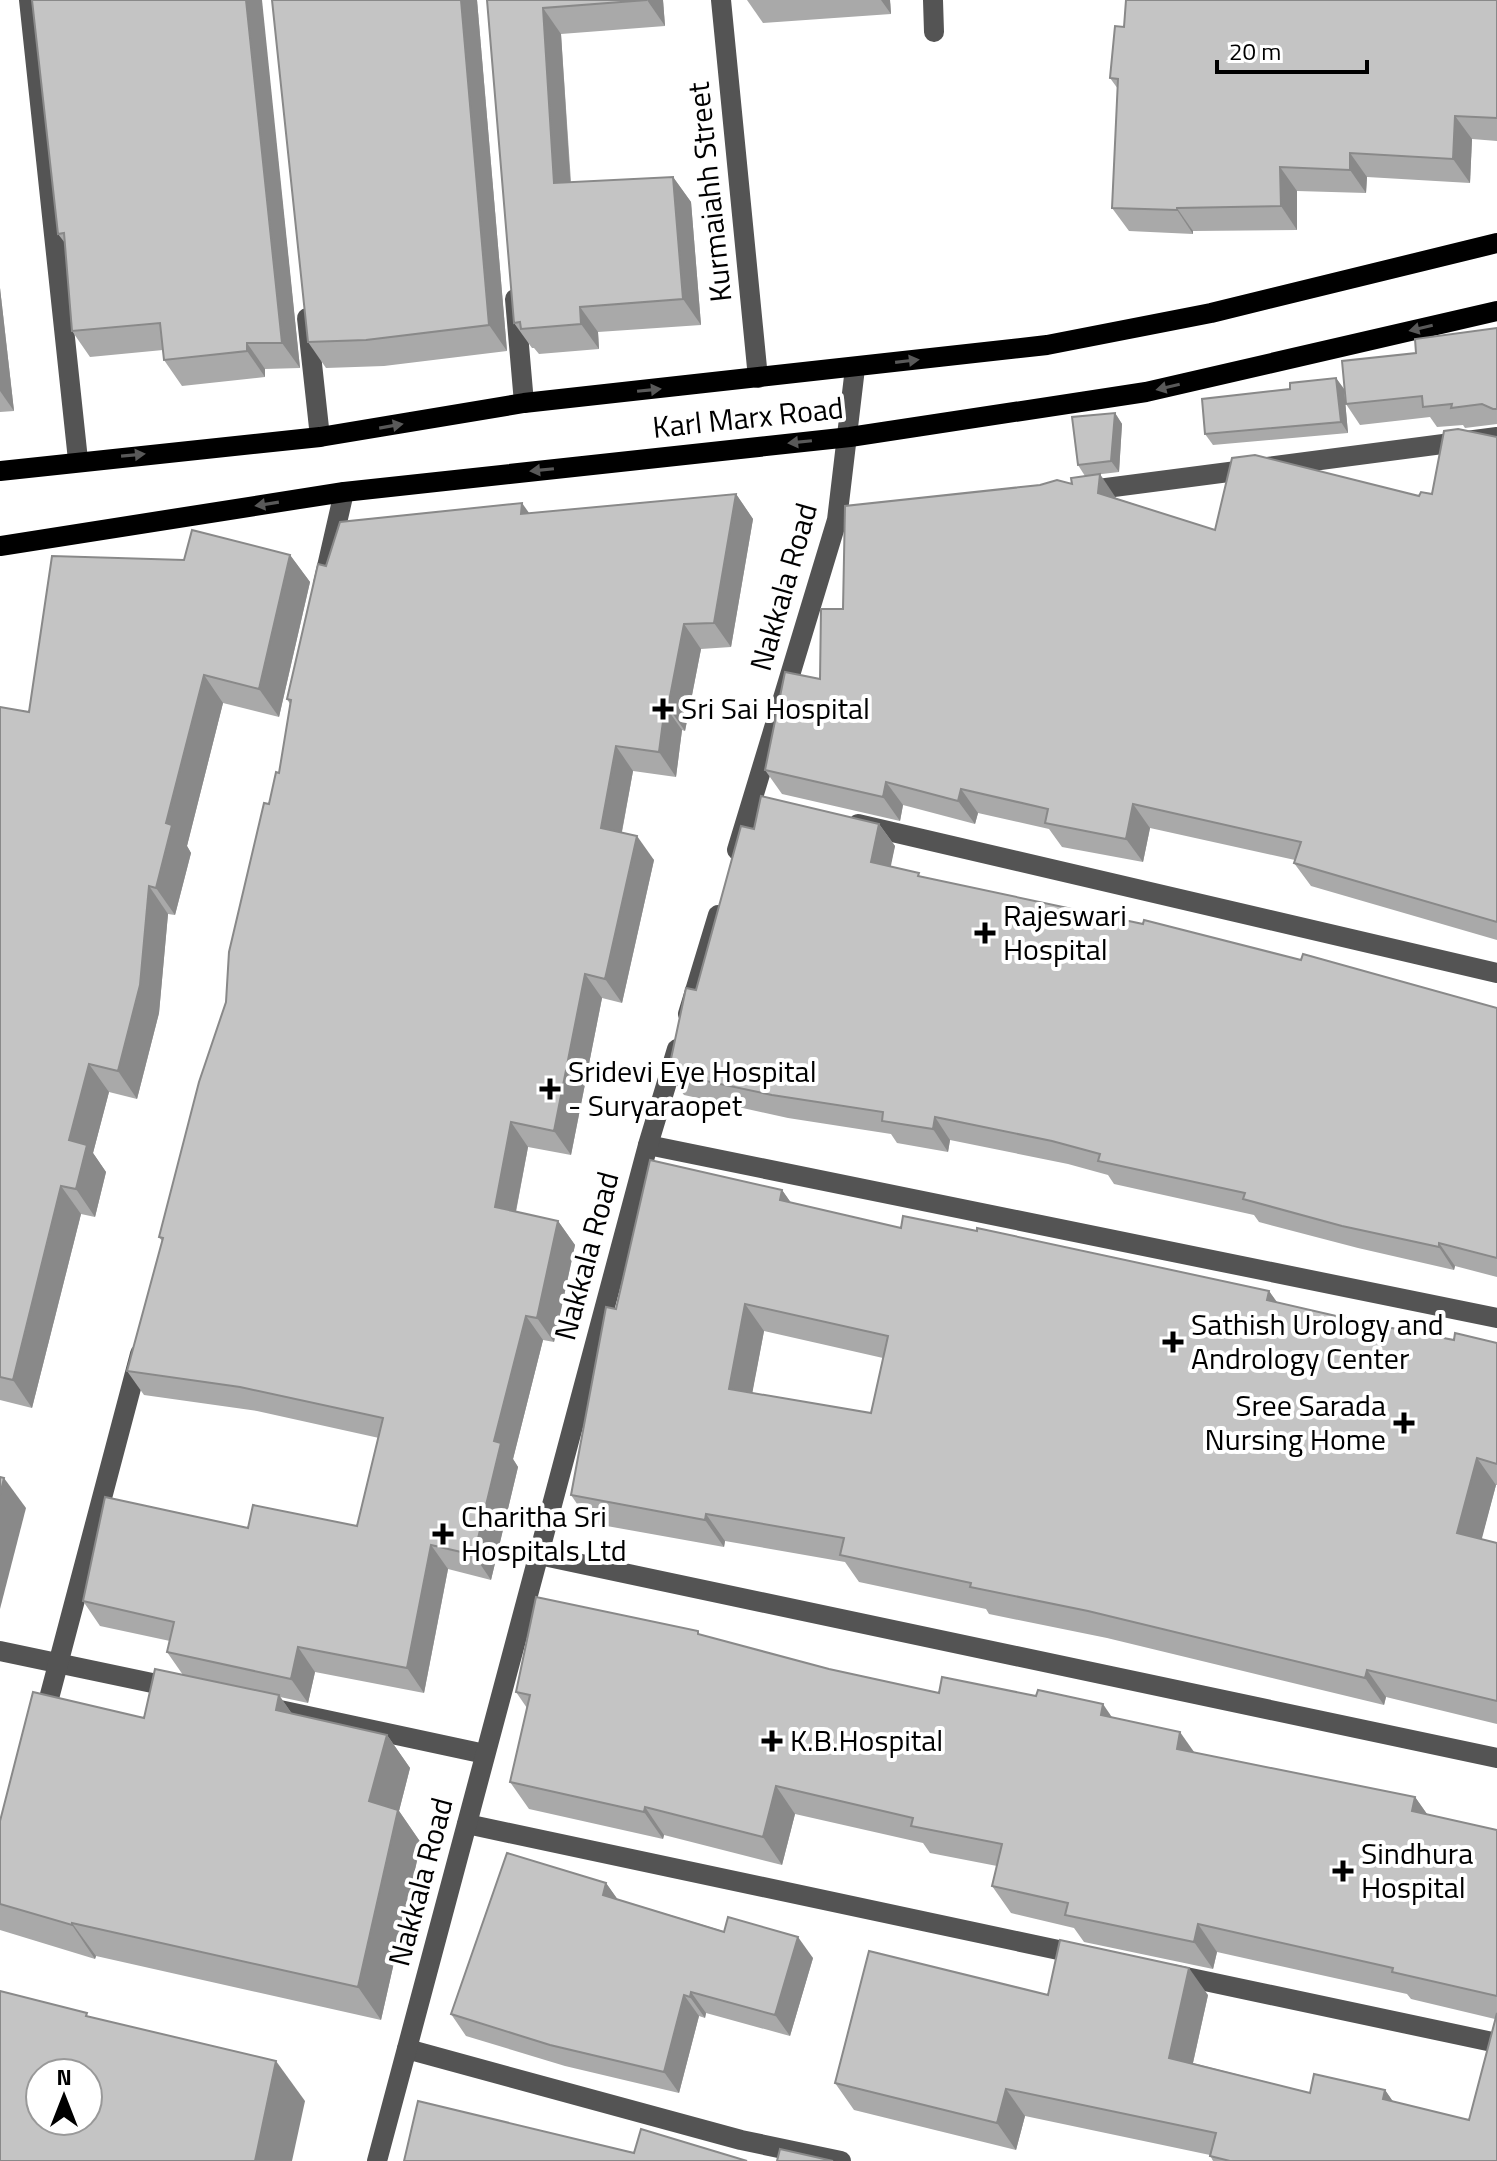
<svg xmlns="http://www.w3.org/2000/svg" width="1497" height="2161" viewBox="0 0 1497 2161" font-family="'Titillium Web',sans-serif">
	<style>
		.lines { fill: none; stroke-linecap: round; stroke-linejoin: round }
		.minor { stroke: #545454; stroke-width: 20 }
		.major { stroke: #000; stroke-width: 20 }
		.wall { fill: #a9a9a9; fill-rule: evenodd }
		.shaded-wall { fill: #898989 }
		.building { fill: #c4c4c4; stroke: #898989; stroke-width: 2; fill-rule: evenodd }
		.oneway { fill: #595959 }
		.poi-dot { fill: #000; stroke: #fff; stroke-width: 3 }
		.labels { text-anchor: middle; stroke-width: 8; stroke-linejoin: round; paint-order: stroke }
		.street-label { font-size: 30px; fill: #000; stroke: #fff }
		.poi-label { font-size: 30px; fill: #000; stroke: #fff; text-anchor: start }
	</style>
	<rect width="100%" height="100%" fill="#fff"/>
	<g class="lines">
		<g class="minor">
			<polyline points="29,0 78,460"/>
			<polyline points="721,0 758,378"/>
			<polyline points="933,0 934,32"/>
			<polyline points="515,299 524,403"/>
			<polyline points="307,318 320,437"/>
			<polyline points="1083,491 1497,437"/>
			<polyline points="323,584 344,492"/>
			<polyline points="858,824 1497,973"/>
			<polyline points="737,850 837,520 855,368"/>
			<polyline points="688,1014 718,915"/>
			<polyline points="648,1145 1497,1318"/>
			<polyline points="539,1555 1497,1758"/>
			<polyline points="0,1651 176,1688"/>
			<polyline points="266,1707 485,1754"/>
			<polyline points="43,1721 140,1354"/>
			<polyline points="467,1824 1082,1955"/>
			<polyline points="1172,1974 1497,2043"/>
			<polyline points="407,2049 741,2140 841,2161"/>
			<polyline points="377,2161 648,1145 677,1049"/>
		</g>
		<g class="major">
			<polyline points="0,471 320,437 524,403 1047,345 1211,313 1497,243"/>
			<polyline points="0,546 344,492 850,437 1146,392 1497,311"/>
		</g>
	</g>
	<g class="wall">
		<polygon points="477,0 507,351 384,366 326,368 308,342"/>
		<polygon points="487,0 663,0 665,26 561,34 571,182 673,177 691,202 701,325 598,332 599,349 539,354 534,348 532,348 514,323"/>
		<polygon points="747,0 890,0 891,14 763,23"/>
		<polygon points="1497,0 1497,141 1472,139 1470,183 1367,177 1366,193 1297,191 1297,230 1193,231 1193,234 1129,231 1112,208 1118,89 1110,78"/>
		<polygon points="261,1 300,368 265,369 265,377 182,386 164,360 163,350 90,357 72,331 65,243 58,234"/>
		<polygon points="0,288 14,411 0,412"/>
		<polygon points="1497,328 1497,424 1465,428 1463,425 1437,427 1430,417 1360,425 1346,404 1416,353"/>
		<polygon points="1336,378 1344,389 1348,433 1213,445 1205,434 1290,389"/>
		<polygon points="1115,413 1122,424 1119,472 1085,476 1078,465"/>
		<polygon points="1497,437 1497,940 1311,886 1294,863 1295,860 1150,828 1143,862 1062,847 1049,829 978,813 975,824 903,805 900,821 782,794 765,770 820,679 843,609 1072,484 1215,530 1432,494"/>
		<polygon points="736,494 753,519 731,647 701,649 685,731 682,730 676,777 633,771 622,832 654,860 622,1003 602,998 571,1155 528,1147 516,1212 558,1221 575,1245 554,1342 543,1340 513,1459 518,1467 491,1580 448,1569 424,1693 315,1672 308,1703 280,1697 292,1714 387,1735 410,1768 399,1811 421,1843 381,2020 96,1956 95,1959 0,1930 0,1904 144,1718 183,1675 167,1652 170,1641 100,1626 83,1601 248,1528 357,1526 379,1438 257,1411 144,1395 127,1371 162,1241 159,1237 226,1002 269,804 279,773 290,704 287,699 326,566 529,513"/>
		<polygon points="290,555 310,582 279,717 223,703 187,846 191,853 175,915 168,914 159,1013 137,1099 109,1092 93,1153 106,1172 95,1217 81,1214 32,1408 0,1400 0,707 29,712 184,560"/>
		<polygon points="879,824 895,846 890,866 922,877 1497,1008 1497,1277 1455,1266 1454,1270 1358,1248 1259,1222 1254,1215 1114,1184 1108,1175 1068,1164 950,1140 948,1152 897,1143 891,1134 788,1118 684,1095 668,1073 754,829"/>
		<path d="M782 1190 791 1203 901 1228 1269 1291 1277 1302 1371 1324 1454 1340 1497 1343V1485H1496L1481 1540 1497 1543V1724L1386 1697 1384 1705 1107 1638 989 1614 986 1609 859 1582 845 1562 725 1541 724 1547 590 1523 571 1495 616 1309ZM764 1331 883 1358 871 1413 752 1393Z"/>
		<polygon points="701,1635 829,1669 939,1693 1112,1718 1195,1753 1415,1797 1427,1814 1497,1830 1497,2161 1213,2161 1210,2155 1025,2116 1016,2150 854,2110 835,2083 1048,1995 1208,1995 1193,2063 1310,2093 1385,2090 1393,2102 1469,2120 1495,2019 1411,1999 1407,1994 1217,1952 1213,1969 1084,1942 1074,1928 1011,1913 992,1886 997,1866 930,1853 923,1843 795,1814 782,1865 664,1835 663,1839 529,1809 510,1782 527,1708 516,1692"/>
		<polygon points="606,1883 617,1899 813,1958 790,2036 706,2013 705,2018 699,2016 679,2093 565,2066 466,2036 451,2014"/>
	</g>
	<g class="shaded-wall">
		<polygon points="246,0 262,0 300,368 282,343"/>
		<polygon points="461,0 477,0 507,351 489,325"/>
		<polygon points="647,0 663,0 665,26"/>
		<polygon points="881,0 890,0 891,14"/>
		<polygon points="543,8 561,34 572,208 554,183"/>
		<polygon points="1455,116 1472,139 1470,183 1453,159"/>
		<polygon points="1350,153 1367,177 1366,193 1350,170"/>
		<polygon points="1280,167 1297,191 1297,230 1281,206"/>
		<polygon points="673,177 691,202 701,325 683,299"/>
		<polygon points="1177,208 1193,231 1193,234 1177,210"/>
		<polygon points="0,288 14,411 0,391"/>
		<polygon points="580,307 598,332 599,349 581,324"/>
		<polygon points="247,343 265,369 265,377 247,351"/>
		<polygon points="1336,378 1344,389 1348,433 1341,422"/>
		<polygon points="1115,413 1122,424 1119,472 1111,461"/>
		<polygon points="1100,474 1116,498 1115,516 1098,493"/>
		<polygon points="736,494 753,519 731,647 714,623"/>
		<polygon points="522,503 539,527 521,514"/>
		<polygon points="290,555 310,582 279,717 259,689"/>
		<polygon points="684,624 701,649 685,731 668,707"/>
		<polygon points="204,675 223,703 187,846 191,853 175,915 156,888 166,823"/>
		<polygon points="665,706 682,730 676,777 659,752"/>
		<polygon points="616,746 633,771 618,852 601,828"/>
		<polygon points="886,782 903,805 900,821 883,797"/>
		<polygon points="961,789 978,813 975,824 958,801"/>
		<polygon points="1133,804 1150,828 1143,862 1126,839"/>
		<polygon points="879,824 895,846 887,885 871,862"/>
		<polygon points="637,836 654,860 622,1003 605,979"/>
		<polygon points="149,886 168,914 159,1013 137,1099 118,1071"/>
		<polygon points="585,974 602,998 571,1155 554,1131"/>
		<polygon points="89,1064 109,1092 93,1153 106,1172 95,1217 76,1189 69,1140"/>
		<polygon points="935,1117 950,1140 948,1152 933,1129"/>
		<polygon points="511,1122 528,1147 512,1231 495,1207"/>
		<polygon points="61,1186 81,1214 32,1408 13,1380"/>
		<polygon points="782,1190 801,1217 780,1200"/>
		<polygon points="558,1221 575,1245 554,1342 537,1318"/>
		<polygon points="1439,1243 1455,1266 1454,1270 1439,1247"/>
		<polygon points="1269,1291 1288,1318 1267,1300"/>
		<polygon points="745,1304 764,1331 748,1416 729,1389"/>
		<polygon points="526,1316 543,1340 513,1459 518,1467 491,1580 474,1555 494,1441"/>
		<polygon points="1477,1458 1496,1485 1476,1561 1457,1533"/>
		<polygon points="4,1478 26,1508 0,1609 0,1495"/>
		<polygon points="706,1514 725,1541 724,1547 705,1520"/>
		<polygon points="431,1545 448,1569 424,1693 407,1668"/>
		<polygon points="298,1647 315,1672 308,1703 291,1679"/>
		<polygon points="1367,1670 1386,1697 1384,1705 1365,1678"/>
		<polygon points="279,1695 302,1728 276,1710"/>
		<polygon points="1103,1704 1122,1732 1101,1715"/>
		<polygon points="1180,1732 1199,1759 1177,1749"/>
		<polygon points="387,1735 410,1768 399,1811 421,1843 381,2020 358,1987 369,1801"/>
		<polygon points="776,1786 795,1814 782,1865 763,1837"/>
		<polygon points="1415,1797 1434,1824 1412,1811"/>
		<polygon points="645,1807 664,1835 663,1839 644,1812"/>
		<polygon points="606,1883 621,1904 603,1895"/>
		<polygon points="72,1923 96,1956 95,1959 72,1925"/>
		<polygon points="1198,1924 1217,1952 1213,1969 1194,1942"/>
		<polygon points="798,1937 813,1958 790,2036 775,2015"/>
		<polygon points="1189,1968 1208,1995 1188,2085 1169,2058"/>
		<polygon points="691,1992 706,2013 705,2018 690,1997"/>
		<polygon points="684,1995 699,2016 679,2093 664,2072"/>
		<polygon points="276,2061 305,2101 292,2161 255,2161"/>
		<polygon points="1006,2089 1025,2116 1016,2150 997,2123"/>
		<polygon points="1385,2090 1404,2117 1383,2099"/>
	</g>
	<g class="building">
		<polygon points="32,0 246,0 282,343 247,343 247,351 164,360 160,323 72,331 64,233 58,234"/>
		<polygon points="272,0 461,0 489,325 366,340 308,342"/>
		<polygon points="487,0 647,0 543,8 554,183 673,177 683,299 580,307 581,324 521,329 520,322 514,323"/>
		<polygon points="1126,0 1497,0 1497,118 1455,116 1453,159 1350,153 1350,170 1280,167 1281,206 1177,208 1177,210 1112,208 1118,79 1110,78 1115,26 1124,27"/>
		<polygon points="1497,328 1497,409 1493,409 1482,404 1451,408 1452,404 1423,407 1422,396 1346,404 1342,361 1416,353 1415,339"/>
		<polygon points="1336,378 1341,422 1205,434 1202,399 1290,389 1290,383"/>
		<polygon points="1115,413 1111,461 1078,465 1072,417"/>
		<polygon points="1458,429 1497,437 1497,922 1294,863 1301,842 1133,804 1126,839 1045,823 1048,809 961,789 958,801 886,782 883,797 765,770 785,672 820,679 821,609 843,609 845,506 1040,485 1057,480 1072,484 1071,478 1100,474 1098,493 1215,530 1232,458 1255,455 1419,496 1421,492 1432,494 1444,431"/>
		<polygon points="736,494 714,623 684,624 668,707 665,706 659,752 616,746 601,828 637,836 605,979 585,974 554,1131 511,1122 495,1207 558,1221 537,1318 526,1316 494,1441 501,1443 474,1555 431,1545 407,1668 298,1647 291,1679 167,1652 174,1622 83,1601 105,1497 248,1528 253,1505 357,1526 383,1418 240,1387 127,1371 163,1238 159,1237 199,1082 226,1002 229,952 264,803 269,804 276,772 279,773 291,700 287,699 318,564 326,566 340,522 522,503 521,514"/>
		<polygon points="192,530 290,555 259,689 204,675 166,823 172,825 156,888 149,886 140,985 118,1071 89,1064 69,1140 87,1145 76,1189 61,1186 13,1380 0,1377 0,707 29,712 52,556 184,560"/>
		<polygon points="761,796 879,824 871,862 919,873 918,876 1143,924 1144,920 1301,960 1303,954 1497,1008 1497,1258 1439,1243 1439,1247 1342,1226 1243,1199 1245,1193 1098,1161 1100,1154 1052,1141 935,1117 933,1129 882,1121 883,1112 772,1095 668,1073 686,988 696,990 741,826 754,829"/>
		<path d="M650 1160 782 1190 780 1200 901 1228 903 1216 977 1231V1228L1269 1291 1267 1300 1371 1324 1454 1340 1455 1333 1497 1343V1464L1477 1458 1457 1533 1497 1543V1701L1367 1670 1365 1678 1088 1611 970 1587 971 1583 840 1555 844 1538 706 1514 705 1520 571 1495 606 1307 616 1309ZM745 1304 888 1336 871 1413 729 1389Z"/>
		<polygon points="0,1477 4,1478 0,1495"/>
		<polygon points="536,1597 698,1631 698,1634 829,1669 939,1693 942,1677 1036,1696 1038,1690 1103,1704 1101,1715 1180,1732 1177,1749 1415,1797 1412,1811 1497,1830 1497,1996 1392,1972 1393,1968 1198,1924 1194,1942 1065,1915 1068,1903 992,1886 1002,1844 911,1826 913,1818 776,1786 763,1837 645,1807 644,1812 510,1782 530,1695 516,1692"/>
		<polygon points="155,1669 279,1695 276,1710 387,1735 369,1801 398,1810 358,1987 72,1923 72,1925 0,1904 0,1821 33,1692 144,1718"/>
		<polygon points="507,1853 606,1883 603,1895 724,1932 728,1917 798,1937 775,2015 691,1992 690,1997 684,1995 664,2072 550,2045 451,2014"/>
		<polygon points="1060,1940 1189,1968 1169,2058 1310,2093 1314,2074 1385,2090 1383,2099 1469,2120 1497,2013 1497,2161 1230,2161 1210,2156 1216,2133 1006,2089 997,2123 835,2083 869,1951 1048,1995"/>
		<path d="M0 1991 87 2013 86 2016 276 2061 255 2161H0ZM40 2073H88V2121H40Z"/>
		<polygon points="418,2101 634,2153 641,2129 747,2161 404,2161"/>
		<polygon points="780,2149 833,2161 777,2161"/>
	</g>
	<defs><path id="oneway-solid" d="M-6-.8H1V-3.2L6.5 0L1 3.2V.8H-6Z" transform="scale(2)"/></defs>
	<g class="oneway">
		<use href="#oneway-solid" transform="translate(1421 328) rotate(167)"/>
		<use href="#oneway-solid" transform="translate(907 361) rotate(-7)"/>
		<use href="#oneway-solid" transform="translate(1168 387) rotate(167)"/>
		<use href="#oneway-solid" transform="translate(649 390) rotate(-6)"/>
		<use href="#oneway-solid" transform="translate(391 426) rotate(-10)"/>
		<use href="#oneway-solid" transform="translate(800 442) rotate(174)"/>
		<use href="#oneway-solid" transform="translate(133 455) rotate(-5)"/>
		<use href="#oneway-solid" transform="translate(542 470) rotate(174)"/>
		<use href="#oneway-solid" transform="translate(267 504) rotate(171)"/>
	</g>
	<g class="poi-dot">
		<path d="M659 697h8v8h8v8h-8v8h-8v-8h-8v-8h8z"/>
		<path d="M981 921h8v8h8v8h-8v8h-8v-8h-8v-8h8z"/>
		<path d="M546 1077h8v8h8v8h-8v8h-8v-8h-8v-8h8z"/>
		<path d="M1169 1330h8v8h8v8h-8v8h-8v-8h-8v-8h8z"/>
		<path d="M1400 1411h8v8h8v8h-8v8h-8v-8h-8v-8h8z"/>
		<path d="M439 1522h8v8h8v8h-8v8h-8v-8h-8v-8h8z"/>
		<path d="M768 1729h8v8h8v8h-8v8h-8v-8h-8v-8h8z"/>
		<path d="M1339 1859h8v8h8v8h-8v8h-8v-8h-8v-8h8z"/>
	</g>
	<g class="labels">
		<g class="street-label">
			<text transform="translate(710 192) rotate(-96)" y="10">Kurmaiahh Street</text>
			<text transform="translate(748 418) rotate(-6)" y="10">Karl Marx Road</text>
			<text transform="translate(784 587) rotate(-74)" y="10">Nakkala Road</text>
			<text transform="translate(587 1256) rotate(-75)" y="10">Nakkala Road</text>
			<text transform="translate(421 1882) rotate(-75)" y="10">Nakkala Road</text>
		</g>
		<g class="poi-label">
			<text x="681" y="719">Sri Sai Hospital</text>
			<text x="1003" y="926">Rajeswari<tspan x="1003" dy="34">Hospital</tspan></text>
			<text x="568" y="1082">Sridevi Eye Hospital<tspan x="568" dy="34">- Suryaraopet</tspan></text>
			<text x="1191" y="1335">Sathish Urology and<tspan x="1191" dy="34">Andrology Center</tspan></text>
			<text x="1386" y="1416" text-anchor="end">Sree Sarada<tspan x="1386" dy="34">Nursing Home</tspan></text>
			<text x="461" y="1527">Charitha Sri<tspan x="461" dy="34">Hospitals Ltd</tspan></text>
			<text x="790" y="1751">K.B.Hospital</text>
			<text x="1361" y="1864">Sindhura<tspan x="1361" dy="34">Hospital</tspan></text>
		</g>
	</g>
	<g transform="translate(64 2097)"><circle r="38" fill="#ffffff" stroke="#999999" stroke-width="2"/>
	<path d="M0-6L14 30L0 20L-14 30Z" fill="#000000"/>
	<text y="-12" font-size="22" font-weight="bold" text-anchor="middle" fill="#000000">N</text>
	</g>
	<path d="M1217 60v12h150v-12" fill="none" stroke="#000000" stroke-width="4"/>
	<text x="1229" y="60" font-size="24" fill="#000000" stroke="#ffffff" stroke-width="6" paint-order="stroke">20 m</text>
</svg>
